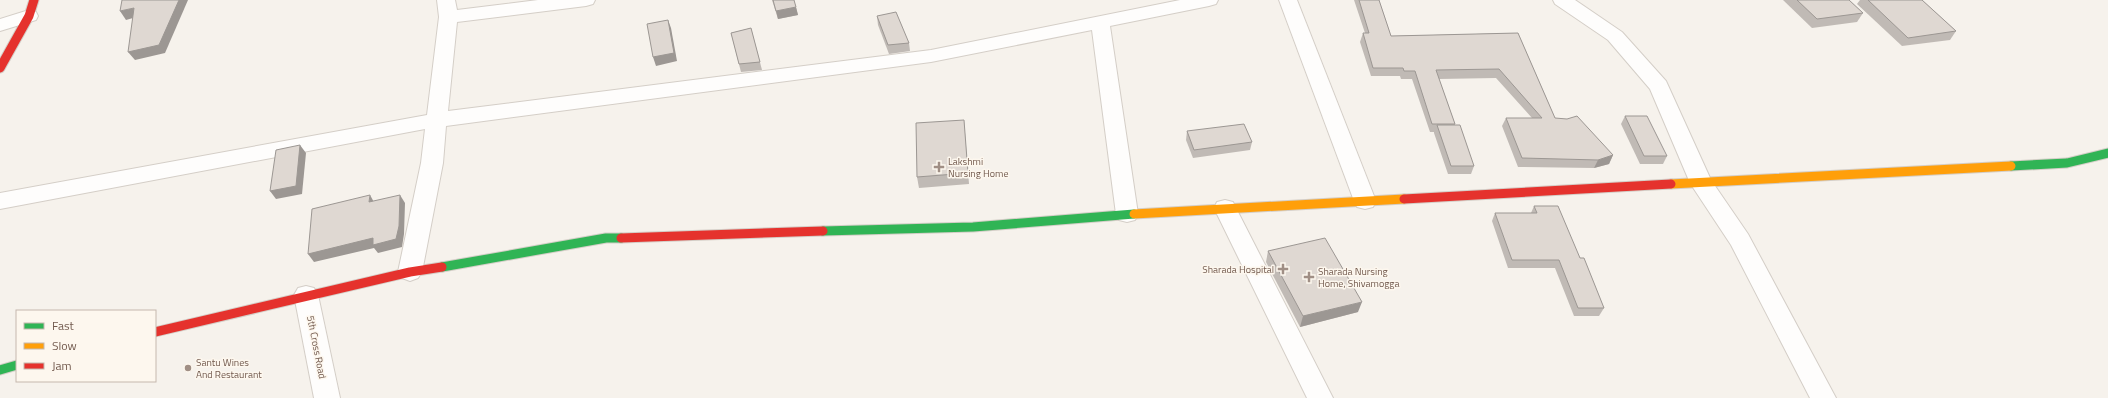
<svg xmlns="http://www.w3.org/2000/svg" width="2108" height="398" viewBox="0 0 2108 398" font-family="'Titillium Web',sans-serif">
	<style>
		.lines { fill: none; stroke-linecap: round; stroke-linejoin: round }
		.street-casing { stroke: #d4cec7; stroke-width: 2 }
		.fast-casing { stroke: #d4cec7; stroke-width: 11 }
		.slow-casing { stroke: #d4cec7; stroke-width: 11 }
		.jam-casing { stroke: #d4cec7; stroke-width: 11 }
		.street { fill: #fefdfc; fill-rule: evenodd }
		.fast { stroke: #30b455; stroke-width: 9 }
		.slow { stroke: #ff9f0a; stroke-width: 9 }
		.jam { stroke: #e5322d; stroke-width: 9 }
		.wall { fill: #c0bab5 }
		.shaded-wall { fill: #9c9793 }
		.building { fill: #dfd8d2; stroke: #9c9793 }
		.poi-dot { fill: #a08f85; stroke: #fdf7ee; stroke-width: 1.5 }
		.labels { text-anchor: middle; stroke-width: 3; stroke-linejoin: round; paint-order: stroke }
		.poi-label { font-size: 10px; fill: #725a4e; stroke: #fdf7ee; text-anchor: start }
		.street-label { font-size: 10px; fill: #725a4e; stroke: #fdf7ee }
	</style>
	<rect width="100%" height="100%" fill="#f6f2ec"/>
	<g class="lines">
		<g class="street-casing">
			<g id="street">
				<polygon points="437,0 455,0 457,10 538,0 595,0 593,4 586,6 457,22 448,111 931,50 1180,0 1218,0 1216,4 1209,6 1110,26 1138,214 1135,220 1127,222 1119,220 1116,214 1092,30 931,62 446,126 443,163 422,272 418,278 410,281 402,278 398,272 421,163 425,129 0,209 0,193 427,115 439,17"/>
				<polygon points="1279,0 1297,0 1376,201 1373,207 1365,209 1357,207 1354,201"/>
				<polygon points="1553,0 1575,0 1622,32 1666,81 1711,180 1748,234 1836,398 1810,398 1731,245 1690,183 1650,89 1608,40 1555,4"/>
				<polygon points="29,10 36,12 38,16 36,20 0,31 0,19"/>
				<polygon points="1225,200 1233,202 1236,208 1333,398 1307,398 1214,208 1217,202"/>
				<polygon points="306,286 314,288 318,295 340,398 314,398 294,295 298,288"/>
			</g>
		</g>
		<g class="fast-casing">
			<g id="fast">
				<polyline points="2011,166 2067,163 2108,153"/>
				<polyline points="823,231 973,227 1134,214"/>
				<polyline points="442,267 606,238 621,238"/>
				<polyline points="0,370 17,365"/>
			</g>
		</g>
		<g class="slow-casing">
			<g id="slow">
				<polyline points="1671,184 2011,166"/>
				<polyline points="1134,214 1404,199"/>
			</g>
		</g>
		<g class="jam-casing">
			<g id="jam">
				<polyline points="0,68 29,16 34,0"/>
				<polyline points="1404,199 1671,184"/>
				<polyline points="621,238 823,231"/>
				<polyline points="155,332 410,272 442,267"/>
			</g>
		</g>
		<use href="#street" class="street"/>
		<use href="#fast" class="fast"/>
		<use href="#slow" class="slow"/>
		<use href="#jam" class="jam"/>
	</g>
	<g class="wall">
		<polygon points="772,0 794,0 798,15 778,19"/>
		<polygon points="1354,0 1379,0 1391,36 1518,33 1555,118 1613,155 1609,164 1594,168 1518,167 1502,126 1506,118 1532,118 1496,78 1439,79 1455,124 1455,125 1474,166 1471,174 1448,174 1434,133 1434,132 1430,132 1412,79 1401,79 1400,76 1371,76 1360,42 1363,33 1365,33"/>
		<polygon points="1783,0 1849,0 1863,13 1857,22 1812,28"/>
		<polygon points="1860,0 1922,0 1956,31 1950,40 1902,46 1857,4"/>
		<polygon points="877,16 909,43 910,51 889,54 878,25"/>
		<polygon points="751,28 762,70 741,72 731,33"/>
		<polygon points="1625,116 1667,156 1663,164 1640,164 1621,124"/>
		<polygon points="964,120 969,184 919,188 917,177"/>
		<polygon points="1187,131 1252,142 1250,150 1193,158 1186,140"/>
		<polygon points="1534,206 1580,258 1604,308 1599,316 1574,316 1555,268 1508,268 1492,221 1495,213 1531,213"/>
		<polygon points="1268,251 1358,312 1300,327 1266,262"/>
	</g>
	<g class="shaded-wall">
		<polygon points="179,0 188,0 165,53 135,60 128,52"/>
		<polygon points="796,7 798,15 778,19 776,11"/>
		<polygon points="134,8 140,16 126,20 120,11"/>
		<polygon points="668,20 671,28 677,61 656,66 653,57"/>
		<polygon points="300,145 306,153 302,194 276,199 270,191"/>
		<polygon points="1613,155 1609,164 1594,168 1598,160"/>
		<polygon points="370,195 375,204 369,202"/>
		<polygon points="400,195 405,203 404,234 402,247 378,253 374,248 314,262 308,254"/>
		<polygon points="1362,302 1358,312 1300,327 1303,316"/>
	</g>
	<g class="building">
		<polygon points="122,0 179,0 159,45 128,52 134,8 120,11"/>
		<polygon points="773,0 794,0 796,7 776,11"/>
		<polygon points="1359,0 1379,0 1391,36 1518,33 1555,118 1567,119 1577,116 1613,155 1598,160 1522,158 1506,118 1542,118 1499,69 1436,70 1455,124 1432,124 1415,71 1404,71 1403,68 1373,68 1363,33 1369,33"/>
		<polygon points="1797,0 1849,0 1863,13 1817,19"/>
		<polygon points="1868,0 1922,0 1956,31 1908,38"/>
		<polygon points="896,12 909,43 888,45 877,16"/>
		<polygon points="668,20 674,53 653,57 647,24"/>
		<polygon points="751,28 760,62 739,64 731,33"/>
		<polygon points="1625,116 1647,116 1667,156 1644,156"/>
		<polygon points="964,120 968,173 917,177 916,123"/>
		<polygon points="1244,124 1252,142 1194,150 1187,131"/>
		<polygon points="1437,125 1460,125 1474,166 1451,166"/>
		<polygon points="300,145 296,186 270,191 276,150"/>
		<polygon points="370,195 369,202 400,195 399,226 396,239 373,245 373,238 308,254 312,209"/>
		<polygon points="1534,206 1558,206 1580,258 1584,258 1604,308 1578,308 1559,260 1512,260 1495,213 1537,213"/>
		<polygon points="1325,238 1362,302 1303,316 1268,251"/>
	</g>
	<g class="poi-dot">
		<path d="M937 161h4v4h4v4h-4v4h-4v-4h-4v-4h4z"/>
		<path d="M1281 263h4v4h4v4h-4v4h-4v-4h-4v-4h4z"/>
		<path d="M1307 271h4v4h4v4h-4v4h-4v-4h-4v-4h4z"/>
		<circle cx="188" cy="368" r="4"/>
	</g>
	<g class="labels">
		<g class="poi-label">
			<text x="948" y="165">Lakshmi<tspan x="948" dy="12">Nursing Home</tspan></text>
			<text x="1274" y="273" text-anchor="end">Sharada Hospital</text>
			<text x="1318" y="275">Sharada Nursing<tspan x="1318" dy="12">Home, Shivamogga</tspan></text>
			<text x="196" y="366">Santu Wines<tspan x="196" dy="12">And Restaurant</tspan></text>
		</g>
		<g class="street-label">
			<text transform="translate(317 347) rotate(79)" y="4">5th Cross Road</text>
		</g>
	</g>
	<rect x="16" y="310" width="140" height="72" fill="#fdf7ee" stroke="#c5b8ae"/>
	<rect x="24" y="323" width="20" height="6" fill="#30b455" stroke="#c5b8ae"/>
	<text x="52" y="330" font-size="12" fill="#725a4e">Fast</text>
	<rect x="24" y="343" width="20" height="6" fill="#ff9f0a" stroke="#c5b8ae"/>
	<text x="52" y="350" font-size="12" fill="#725a4e">Slow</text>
	<rect x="24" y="363" width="20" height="6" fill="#e5322d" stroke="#c5b8ae"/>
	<text x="52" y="370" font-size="12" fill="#725a4e">Jam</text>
</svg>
